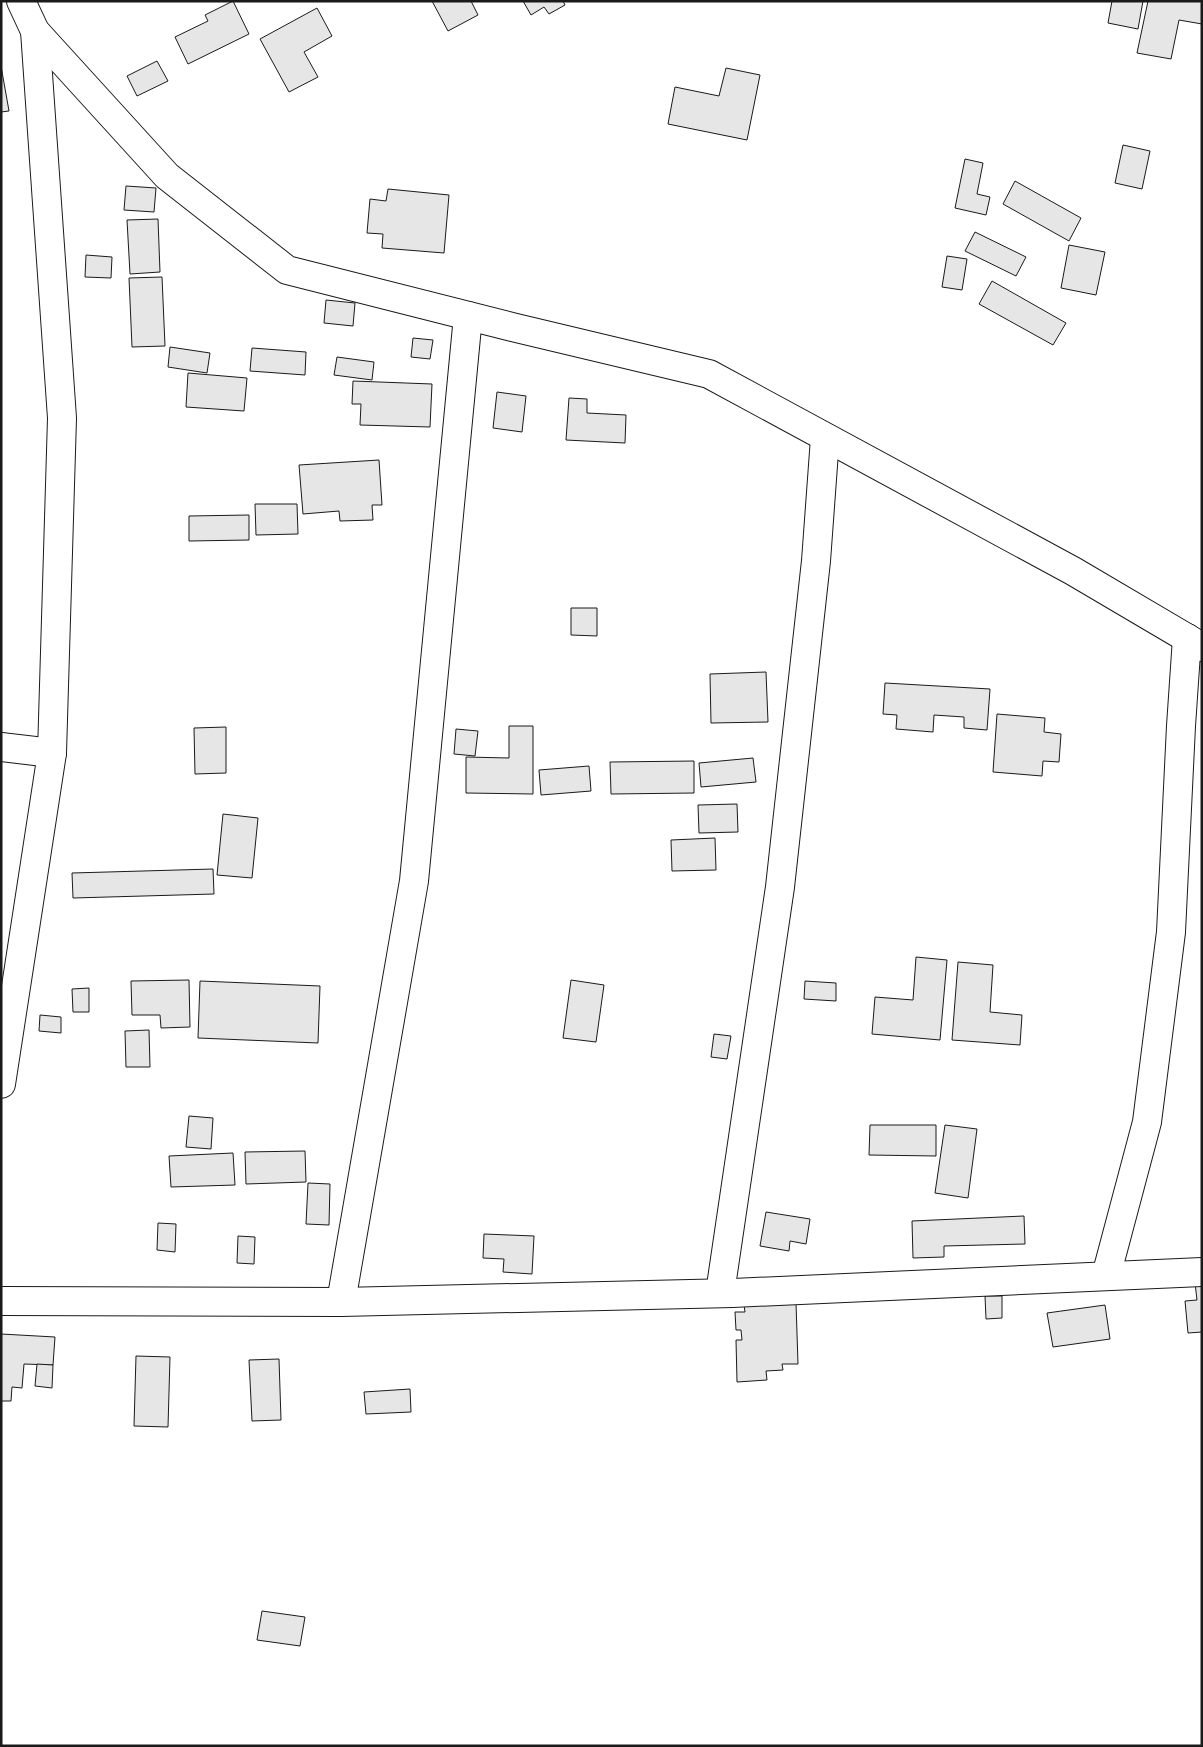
<svg xmlns="http://www.w3.org/2000/svg" width="1203" height="1747" viewBox="0 0 1203 1747" font-family="Quicksand,sans-serif">
	<style>
		.building { fill: #e6e6e6; stroke: #1a1a1a }
		.lines { fill: none; stroke-linecap: round; stroke-linejoin: round }
		.minor-casing { stroke: #1a1a1a; stroke-width: 30 }
		.minor { stroke: #fff; stroke-width: 28 }
	</style>
	<rect width="100%" height="100%" fill="#fff"/>
	<g class="building">
		<polygon points="233,1 249,34 188,64 175,37 208,21 205,15"/>
		<polygon points="432,1 471,1 478,15 448,31"/>
		<polygon points="523,1 563,1 565,5 549,14 544,7 531,15"/>
		<polygon points="1112,1 1143,1 1138,29 1108,23"/>
		<polygon points="1148,1 1202,1 1202,24 1179,20 1171,59 1137,53"/>
		<polygon points="317,8 332,36 304,52 318,77 289,92 260,39"/>
		<polygon points="157,61 168,81 137,96 127,76"/>
		<polygon points="1,66 9,111 1,112"/>
		<polygon points="726,68 760,75 747,140 668,124 675,87 719,96"/>
		<polygon points="1123,145 1150,151 1142,189 1115,183"/>
		<polygon points="965,159 983,163 977,194 990,197 986,215 955,208"/>
		<polygon points="1015,181 1081,218 1069,241 1003,204"/>
		<polygon points="126,186 156,188 154,212 124,210"/>
		<polygon points="388,189 449,195 444,253 382,248 383,234 367,233 370,199 386,201"/>
		<polygon points="158,219 160,272 130,274 127,220"/>
		<polygon points="975,232 1026,257 1016,276 965,251"/>
		<polygon points="1069,245 1105,252 1096,295 1061,288"/>
		<polygon points="86,255 112,257 111,278 85,277"/>
		<polygon points="947,256 967,259 962,290 942,287"/>
		<polygon points="162,277 165,346 132,347 129,278"/>
		<polygon points="992,281 1066,323 1053,345 979,304"/>
		<polygon points="326,300 355,303 353,326 324,323"/>
		<polygon points="413,338 433,340 430,359 411,357"/>
		<polygon points="170,347 210,353 207,373 168,367"/>
		<polygon points="252,348 306,352 305,375 250,371"/>
		<polygon points="337,357 374,362 372,380 334,375"/>
		<polygon points="188,373 247,378 244,411 186,407"/>
		<polygon points="353,381 432,384 430,427 360,425 361,404 352,404"/>
		<polygon points="497,392 526,396 522,432 493,428"/>
		<polygon points="569,398 587,399 587,413 626,415 625,443 566,440"/>
		<polygon points="379,460 382,505 372,505 373,520 340,521 339,511 303,514 299,465"/>
		<polygon points="255,504 297,504 298,534 256,535"/>
		<polygon points="249,515 249,540 189,541 189,516"/>
		<polygon points="571,608 597,608 597,636 571,635"/>
		<polygon points="766,672 768,722 711,723 710,674"/>
		<polygon points="885,683 990,689 987,730 964,728 964,717 934,715 933,732 896,729 897,715 883,714"/>
		<polygon points="997,714 1045,718 1044,732 1061,734 1059,762 1043,761 1042,776 993,772"/>
		<polygon points="509,726 533,726 533,794 466,793 466,757 509,758"/>
		<polygon points="226,727 226,773 195,774 194,728"/>
		<polygon points="456,729 478,731 475,756 454,754"/>
		<polygon points="753,758 756,782 701,787 699,763"/>
		<polygon points="694,761 694,793 611,794 610,762"/>
		<polygon points="589,766 591,791 541,795 539,770"/>
		<polygon points="737,804 738,832 699,833 698,805"/>
		<polygon points="223,814 258,818 252,878 217,875"/>
		<polygon points="715,838 716,870 672,871 671,840"/>
		<polygon points="213,869 214,894 73,898 72,873"/>
		<polygon points="916,957 947,960 940,1040 872,1034 875,997 913,1000"/>
		<polygon points="958,962 993,965 990,1012 1022,1015 1020,1045 952,1040"/>
		<polygon points="189,980 190,1027 161,1028 160,1015 132,1015 131,981"/>
		<polygon points="571,980 604,985 596,1042 563,1038"/>
		<polygon points="200,981 320,986 318,1043 198,1038"/>
		<polygon points="805,981 836,983 836,1001 804,999"/>
		<polygon points="89,988 89,1012 73,1012 72,989"/>
		<polygon points="40,1015 61,1017 61,1033 39,1031"/>
		<polygon points="149,1030 150,1067 126,1067 125,1031"/>
		<polygon points="714,1034 731,1036 727,1059 711,1057"/>
		<polygon points="189,1116 213,1118 211,1149 186,1147"/>
		<polygon points="870,1125 936,1125 936,1156 869,1155"/>
		<polygon points="945,1125 977,1129 968,1198 935,1193"/>
		<polygon points="305,1151 306,1182 246,1184 245,1152"/>
		<polygon points="233,1153 235,1185 171,1187 169,1156"/>
		<polygon points="308,1183 330,1184 329,1225 306,1224"/>
		<polygon points="766,1212 810,1219 806,1244 790,1241 789,1251 760,1246"/>
		<polygon points="1024,1216 1025,1244 944,1246 944,1257 913,1258 912,1221"/>
		<polygon points="158,1223 176,1224 175,1252 157,1250"/>
		<polygon points="484,1234 534,1236 532,1274 503,1272 504,1259 483,1258"/>
		<polygon points="238,1236 255,1237 254,1264 237,1263"/>
		<polygon points="1195,1283 1202,1283 1202,1332 1188,1333 1185,1301 1197,1300"/>
		<polygon points="985,1296 1002,1296 1002,1318 986,1319"/>
		<polygon points="796,1303 798,1364 782,1364 783,1370 766,1371 767,1380 737,1382 736,1340 742,1340 741,1330 736,1330 735,1312 745,1312 744,1305"/>
		<polygon points="1105,1305 1110,1339 1053,1347 1047,1313"/>
		<polygon points="1,1334 55,1337 53,1365 24,1364 22,1388 12,1387 11,1401 1,1401"/>
		<polygon points="136,1356 170,1357 168,1427 134,1426"/>
		<polygon points="279,1359 281,1420 252,1421 249,1360"/>
		<polygon points="37,1364 53,1365 52,1388 35,1386"/>
		<polygon points="410,1389 411,1412 366,1414 364,1392"/>
		<polygon points="262,1611 305,1617 300,1646 257,1640"/>
	</g>
	<g class="lines">
		<g class="minor-casing">
			<g id="minor">
				<polyline points="21,1 35,31 167,176 287,270 512,327 709,374 1073,571 1202,647"/>
				<polyline points="1,747 52,753"/>
				<polyline points="1,1084 52,753 62,418 35,31"/>
				<polyline points="1106,1276 1147,1122 1171,932 1181,726 1187,638"/>
				<polyline points="720,1293 780,887 816,561 825,438"/>
				<polyline points="1,1301 341,1302 733,1293 1202,1272"/>
				<polyline points="341,1302 414,881 468,316"/>
			</g>
		</g>
		<use href="#minor" class="minor"/>
	</g>
	<rect width="1203" height="1747" fill="none" stroke="#1a1a1a" stroke-width="5"/>
</svg>
